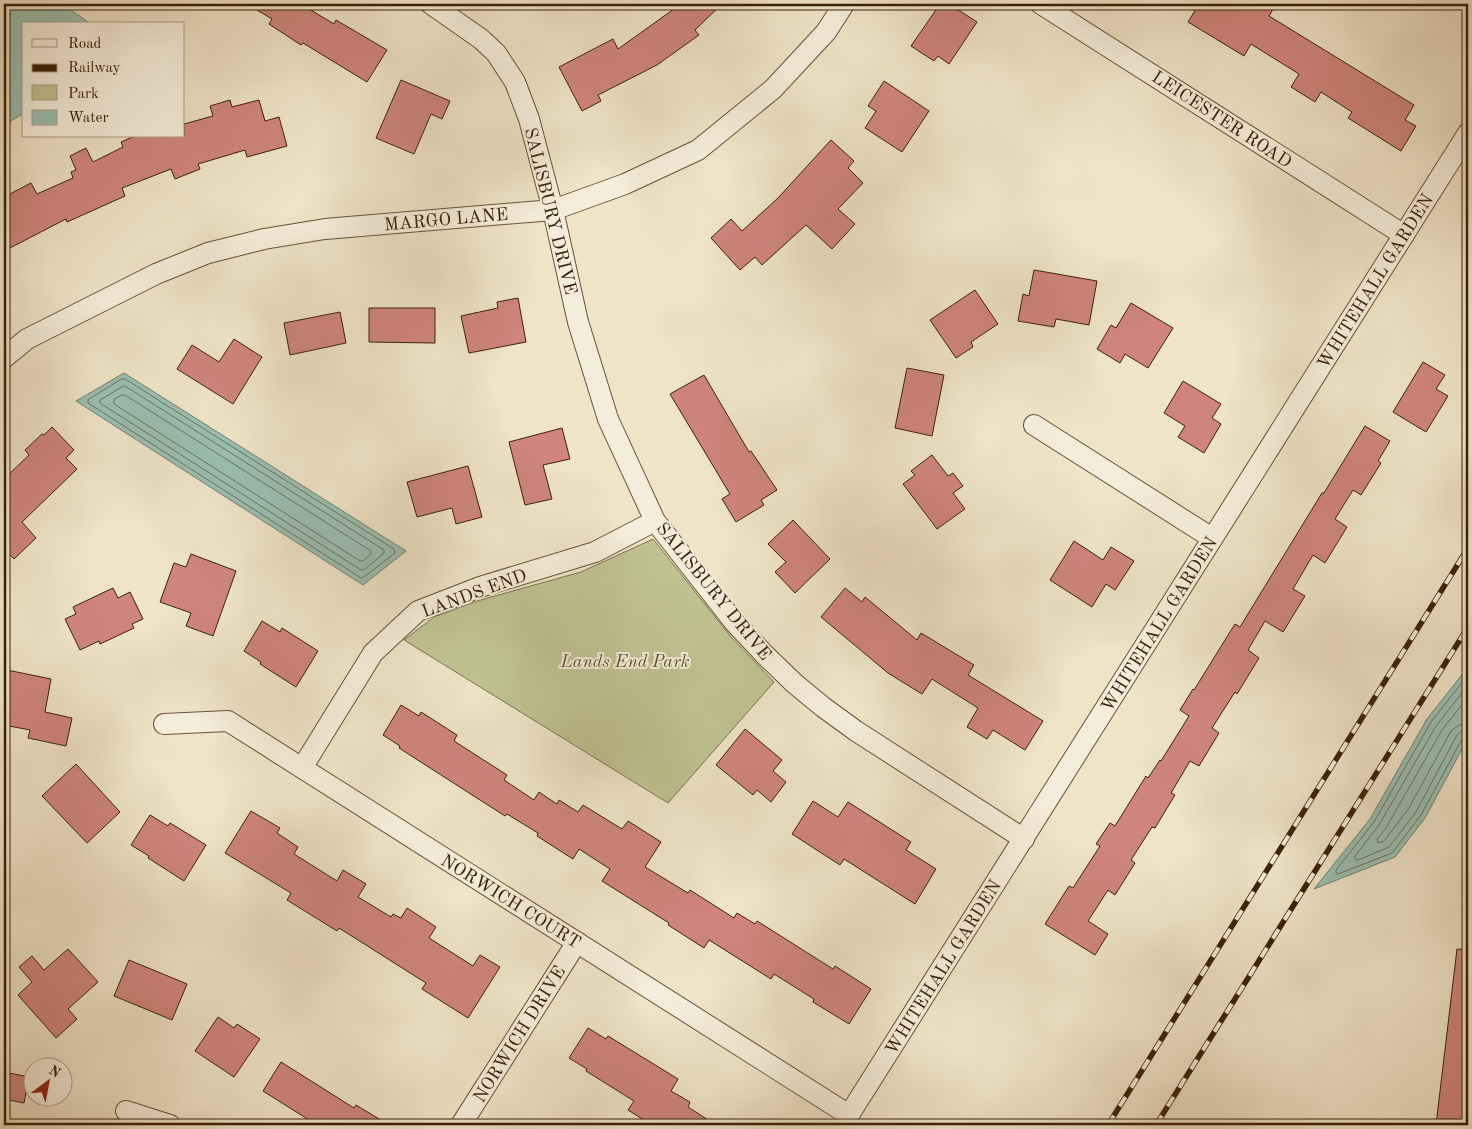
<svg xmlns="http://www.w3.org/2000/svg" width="1472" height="1129" viewBox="0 0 1472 1129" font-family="'Old Standard TT',serif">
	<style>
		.green { fill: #c0c292; stroke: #7d714d }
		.water { fill: #9abfb2; stroke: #747f6e }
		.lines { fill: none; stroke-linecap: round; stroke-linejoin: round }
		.shore { stroke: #6a705d; stroke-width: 1 }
		.building { fill: #cf857d; stroke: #3a2008 }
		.street-casing { stroke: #675138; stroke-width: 22 }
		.street { stroke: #f5eddb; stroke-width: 20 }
		.rail-casing { stroke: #3a2008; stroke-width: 5.5 }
		.rail { stroke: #f5eddb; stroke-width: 4; stroke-dasharray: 11; stroke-linecap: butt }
		.labels { text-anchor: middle; stroke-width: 4; stroke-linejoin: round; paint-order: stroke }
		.street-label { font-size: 18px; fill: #3a2008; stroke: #f5eddb }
		.park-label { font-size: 18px; font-style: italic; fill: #625131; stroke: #f5eddb }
	</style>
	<rect width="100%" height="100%" fill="#efe4c8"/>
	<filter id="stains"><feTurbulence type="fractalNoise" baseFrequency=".004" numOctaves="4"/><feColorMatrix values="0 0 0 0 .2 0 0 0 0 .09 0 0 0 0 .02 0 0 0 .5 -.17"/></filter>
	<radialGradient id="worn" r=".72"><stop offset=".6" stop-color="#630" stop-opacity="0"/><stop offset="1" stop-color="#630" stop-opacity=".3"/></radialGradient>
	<polygon class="green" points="653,539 732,638 774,682 668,803 404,640 434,617 477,601 581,572"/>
	<g class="water">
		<polygon points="4,4 62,4 91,24 24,24 24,113 4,125"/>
		<polygon points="124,373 406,551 363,585 76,401"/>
		<polygon points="1468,667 1468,738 1425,818 1395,857 1314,889 1370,819 1427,719"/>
	</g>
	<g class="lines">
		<g class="shore">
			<polygon points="122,379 125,379 394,549 395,553 364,577 361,578 88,403 88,400"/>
			<polygon points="125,386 384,550 384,553 364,570 361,570 100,403 100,400 122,387"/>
			<polygon points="122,395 125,395 371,551 371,554 363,561 360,561 114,404 114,400"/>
			<polyline points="1468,675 1431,722 1374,822 1336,870 1336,873 1338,874 1392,853 1421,815 1462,739 1464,737 1468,737"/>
			<polyline points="1468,685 1436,726 1379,825 1355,856 1355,859 1358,860 1389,847 1416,812 1457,735 1462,731 1468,730"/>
			<polyline points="1468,697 1442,730 1386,828 1377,839 1378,843 1384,841 1409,808 1451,731 1459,725 1468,723"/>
		</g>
	</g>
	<g class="building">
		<polygon points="247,4 301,4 334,24 336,20 387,50 367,82 303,43 301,45 269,24 272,19"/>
		<polygon points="681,4 722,4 695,30 699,35 657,65 598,95 601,101 582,111 559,67 613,39 618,49"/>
		<polygon points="940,4 949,4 977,22 949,64 938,56 934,61 911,46"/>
		<polygon points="1199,4 1276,4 1269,16 1414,105 1405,120 1416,126 1401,151 1348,118 1352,112 1321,92 1315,102 1291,87 1299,74 1251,44 1244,56 1188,22"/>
		<polygon points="401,80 450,101 442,119 431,114 414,154 376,138"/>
		<polygon points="884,81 929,111 902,152 865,128 876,111 868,106"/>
		<polygon points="230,100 232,107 259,100 265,121 279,117 287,146 247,157 245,150 198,164 200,169 175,179 171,169 122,188 125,196 67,222 66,219 4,251 4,197 31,183 37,194 73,178 71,172 76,170 70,156 86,148 93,162 123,147 121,142 135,136 184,136 184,124 213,116 210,106"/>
		<polygon points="831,140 854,161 848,168 863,183 838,209 855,224 832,249 806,225 762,265 755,257 740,270 711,238 731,219 742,231 778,198"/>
		<polygon points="1034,270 1097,281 1089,325 1056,319 1054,327 1018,321 1023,294 1029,296"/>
		<polygon points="975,290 998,324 971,342 973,347 956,358 930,320"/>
		<polygon points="518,298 526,342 469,353 461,316 498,308 497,302"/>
		<polygon points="1131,303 1173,328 1148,368 1125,354 1120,363 1097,349 1111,325 1116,328"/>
		<polygon points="369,308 435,308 435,343 369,342"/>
		<polygon points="340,312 346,343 290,355 284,323"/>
		<polygon points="234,339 262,357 233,404 177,369 192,345 219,362"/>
		<polygon points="1423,362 1445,375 1436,389 1448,396 1426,432 1393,412"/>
		<polygon points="907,368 944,375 932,436 895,428"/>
		<polygon points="704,375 749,452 751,451 777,490 761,500 764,505 736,522 722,499 730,494 670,394"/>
		<polygon points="1183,381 1221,404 1212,418 1221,424 1204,453 1178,437 1185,426 1164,413"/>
		<polygon points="1365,426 1390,441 1378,461 1381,463 1361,495 1353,490 1335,519 1347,527 1325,563 1313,555 1293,589 1305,596 1283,632 1265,621 1248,650 1259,658 1237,694 1235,692 1212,728 1219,733 1199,766 1190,761 1171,793 1175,795 1155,828 1152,827 1131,860 1135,863 1115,895 1108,890 1088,921 1108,934 1095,955 1045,924 1069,886 1073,888 1100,846 1096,844 1110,823 1115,826 1146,776 1148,778 1160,760 1161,761 1189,716 1180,710 1193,689 1194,690 1235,624 1240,627 1322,493 1324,493"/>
		<polygon points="52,427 74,450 66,458 77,469 22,522 36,538 14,559 4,548 4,479 29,455 25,450 42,434 44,435"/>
		<polygon points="562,428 570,459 543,465 552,499 525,505 509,442"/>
		<polygon points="932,455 948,476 953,473 963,486 953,493 965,509 937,529 903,484 915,475 911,471"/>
		<polygon points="468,466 482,517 456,524 452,508 417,517 407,482"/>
		<polygon points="793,520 830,559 795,593 775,572 786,562 768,544"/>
		<polygon points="1074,541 1103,560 1111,547 1134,561 1115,590 1106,584 1092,607 1050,580"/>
		<polygon points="191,554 236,571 213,636 186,626 191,613 160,602 174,563 186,567"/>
		<polygon points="113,588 118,598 130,592 143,619 132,624 134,628 100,644 99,641 80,650 65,619 76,614 73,607"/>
		<polygon points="845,588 862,602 865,597 917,640 921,633 974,665 968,675 1043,721 1025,750 993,730 987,739 967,727 978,708 932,679 922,694 888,673 821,617"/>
		<polygon points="262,621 280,632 282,628 318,651 296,687 260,664 261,662 244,651"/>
		<polygon points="7,670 51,679 45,712 72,718 66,746 28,738 30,730 4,725 4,685"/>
		<polygon points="401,705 419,716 421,712 457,735 454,741 507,775 504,780 534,800 539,792 557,804 559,800 578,812 583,805 622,829 628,821 661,842 645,867 688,893 690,890 734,918 737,913 755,924 757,921 833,969 835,966 871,989 849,1024 813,1002 814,999 774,974 771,979 709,940 704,948 668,925 669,923 602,881 610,869 579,849 573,859 537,836 538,833 507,814 505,816 399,748 400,746 383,735"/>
		<polygon points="745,729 782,760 773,771 786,782 771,802 757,790 753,795 716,765"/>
		<polygon points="76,764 120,812 87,843 42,796"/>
		<polygon points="813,801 838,817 848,802 911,842 906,850 936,869 915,904 844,859 840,865 792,834"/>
		<polygon points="251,811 280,828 277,833 298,847 294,854 337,881 343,870 366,884 358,897 391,917 393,914 401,918 407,908 436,927 429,938 473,966 480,955 500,967 468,1018 422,989 426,983 339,928 337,931 287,900 291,893 225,853"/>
		<polygon points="150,815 168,826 170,823 206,845 184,881 148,858 149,856 131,845"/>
		<polygon points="68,949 98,982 68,1009 77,1019 56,1038 18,995 32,982 19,967 32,956 44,970"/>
		<polygon points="1457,949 1468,950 1468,1125 1436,1125"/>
		<polygon points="129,960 187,984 172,1020 114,996"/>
		<polygon points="218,1017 234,1028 237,1024 260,1039 234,1077 195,1051"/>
		<polygon points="588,1028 606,1039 608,1036 678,1079 671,1091 690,1102 688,1107 716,1125 652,1125 628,1110 634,1101 586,1071 587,1069 569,1058"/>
		<polygon points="281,1062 354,1108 356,1105 389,1125 317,1125 263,1091"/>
		<polygon points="4,1072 29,1077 24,1103 4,1099"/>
	</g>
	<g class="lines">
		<g class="street-casing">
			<g id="street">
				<polyline points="431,4 481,39 496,53 515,82 529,119 553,210 578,322 608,419 655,521 735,623 764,654 794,683 823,707 856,731 1024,839"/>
				<polyline points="1041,4 1404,235"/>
				<polyline points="4,358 27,339 156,274 208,253 264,239 325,229 553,210 625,184 698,150 773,89 826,32 844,4"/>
				<polyline points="1034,425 1212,538"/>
				<path d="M164 724 228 721 849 1115C1056 788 1261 460 1468 133"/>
				<polyline points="302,768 373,653 418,611 480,587 595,552 655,521"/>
				<polyline points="126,1111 170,1125"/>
				<polyline points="461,1125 577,942"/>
			</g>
		</g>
		<use href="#street" class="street"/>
		<g class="rail-casing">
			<g id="rail">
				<polyline points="1108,1125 1468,548"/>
				<polyline points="1156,1125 1468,627"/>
			</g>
		</g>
		<use href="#rail" class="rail"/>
	</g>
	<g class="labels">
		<g class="street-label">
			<text transform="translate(1222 119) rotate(33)" y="6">LEICESTER ROAD</text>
			<text transform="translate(551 211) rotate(76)" y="6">SALISBURY DRIVE</text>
			<text transform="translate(446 219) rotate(-5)" y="6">MARGO LANE</text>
			<text transform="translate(1375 281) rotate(-58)" y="6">WHITEHALL GARDEN</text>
			<text transform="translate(714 591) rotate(51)" y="6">SALISBURY DRIVE</text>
			<text transform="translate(474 593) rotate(-20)" y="6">LANDS END</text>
			<text transform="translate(1159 624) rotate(-58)" y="6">WHITEHALL GARDEN</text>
			<text transform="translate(511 901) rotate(32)" y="6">NORWICH COURT</text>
			<text transform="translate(943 967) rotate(-58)" y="6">WHITEHALL GARDEN</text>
			<text transform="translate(519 1034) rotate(-58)" y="6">NORWICH DRIVE</text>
		</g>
		<g class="park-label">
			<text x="625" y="667">Lands End Park</text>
		</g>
	</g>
	<rect width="1472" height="1129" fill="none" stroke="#efe4c8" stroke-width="20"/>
	<rect x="5" y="5" width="1462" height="1119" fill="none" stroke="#3a2008" stroke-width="2.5"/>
	<rect x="10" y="10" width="1452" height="1109" fill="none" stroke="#3a2008"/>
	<rect x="22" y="22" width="162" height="115" fill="#f5eddb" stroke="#aa9b87"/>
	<rect x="32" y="39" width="25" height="8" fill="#f5eddb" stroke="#aa9b87"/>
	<text x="68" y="48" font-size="15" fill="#3a2008">Road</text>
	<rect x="32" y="64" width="25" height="8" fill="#3a2008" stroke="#aa9b87"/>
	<text x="68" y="72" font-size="15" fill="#3a2008">Railway</text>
	<rect x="32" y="85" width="25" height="15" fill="#c0c292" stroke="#aa9b87"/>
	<text x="68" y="98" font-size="15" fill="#3a2008">Park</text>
	<rect x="32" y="110" width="25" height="15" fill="#9abfb2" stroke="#aa9b87"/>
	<text x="68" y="122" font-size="15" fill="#3a2008">Water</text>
	<g transform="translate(48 1082) rotate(32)"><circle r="24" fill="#f5eddb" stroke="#aa9b87"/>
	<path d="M0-4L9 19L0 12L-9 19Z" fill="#8f2418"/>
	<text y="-8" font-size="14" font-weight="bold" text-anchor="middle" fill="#3a2008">N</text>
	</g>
	<rect width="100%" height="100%" filter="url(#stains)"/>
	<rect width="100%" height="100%" fill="url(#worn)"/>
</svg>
